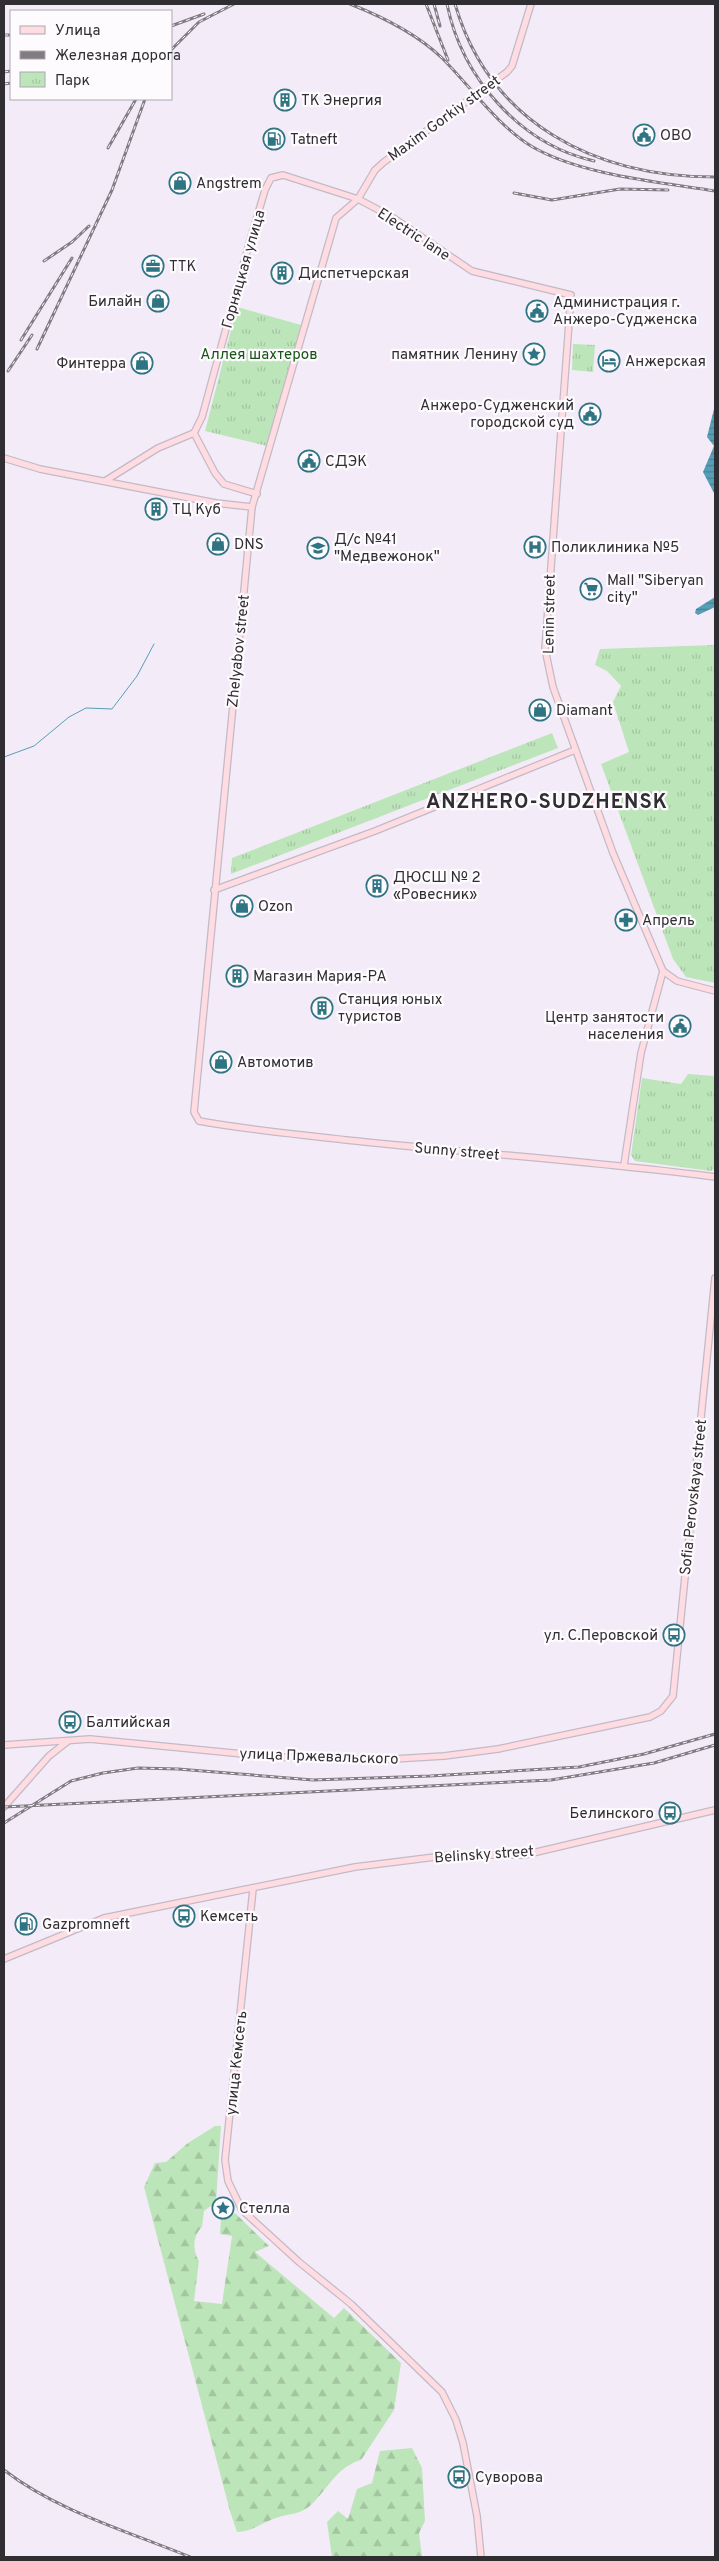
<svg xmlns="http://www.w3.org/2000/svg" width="719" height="2561" viewBox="0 0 719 2561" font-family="Overpass,sans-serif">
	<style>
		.forest { fill: url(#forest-firs) }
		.park { fill: url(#park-tufts) }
		.water { fill: url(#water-rules) }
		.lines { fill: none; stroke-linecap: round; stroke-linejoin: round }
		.stream { stroke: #569fb6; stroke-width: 1 }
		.secondary-casing { stroke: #c3bac7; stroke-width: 8 }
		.secondary { stroke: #fedce1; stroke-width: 5.5 }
		.rail-casing { stroke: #817b84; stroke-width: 3 }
		.rail { stroke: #fdfbfe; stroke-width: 1; stroke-dasharray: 4; stroke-linecap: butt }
		.secondary-bridge-casing { stroke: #c3bac7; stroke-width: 8; stroke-linecap: butt }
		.secondary-bridge { stroke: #fedce1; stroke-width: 5.5 }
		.labels { text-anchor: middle; stroke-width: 4.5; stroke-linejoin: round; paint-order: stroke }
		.poi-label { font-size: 15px; fill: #312e33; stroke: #fdfbfe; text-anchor: start }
		.street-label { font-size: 15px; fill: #312e33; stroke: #fdfbfe }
		.park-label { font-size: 15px; fill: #175316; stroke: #fdfbfe }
		.district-label { font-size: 20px; font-weight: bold; letter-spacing: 1px; fill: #312e33; stroke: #fdfbfe }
	</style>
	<defs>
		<pattern id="forest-firs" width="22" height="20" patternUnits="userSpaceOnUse" patternTransform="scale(1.25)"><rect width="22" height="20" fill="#bde5ba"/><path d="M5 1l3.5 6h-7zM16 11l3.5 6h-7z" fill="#a3c5a0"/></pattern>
		<pattern id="park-tufts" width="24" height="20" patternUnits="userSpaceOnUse" patternTransform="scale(1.25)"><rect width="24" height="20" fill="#bde5ba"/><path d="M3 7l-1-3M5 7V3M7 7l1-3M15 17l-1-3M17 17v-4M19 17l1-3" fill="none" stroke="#a3c5a0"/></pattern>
		<pattern id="water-rules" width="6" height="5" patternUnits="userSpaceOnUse" patternTransform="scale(1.25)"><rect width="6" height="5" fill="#569fb6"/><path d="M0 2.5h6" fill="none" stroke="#488295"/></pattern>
	</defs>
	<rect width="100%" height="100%" fill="#f4ebf8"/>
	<g class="forest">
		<path d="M215 2126H221L216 2202 204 2211 202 2227C193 2235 192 2251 199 2261L194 2301 222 2304 232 2236 220 2234 221 2218 235 2213 269 2246 255 2252 334 2318 344 2308 401 2363 394 2410 361 2460C338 2466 328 2488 312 2504 300 2516 287 2513 273 2519 260 2524 251 2532 237 2532L230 2511 144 2187 155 2163 166 2162 188 2143Z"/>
		<polygon points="412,2448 422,2468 425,2521 419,2533 422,2557 332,2557 327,2522 338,2511 348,2519 357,2489 372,2483 380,2451"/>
	</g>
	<g class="park">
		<polygon points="237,307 301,325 267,446 205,431"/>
		<polygon points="573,344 595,345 593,372 572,370"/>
		<polygon points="715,645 715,983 686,977 673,959 601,764 629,752 613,702 621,686 607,671 595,665 600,649"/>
		<polygon points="552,733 558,748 231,874 232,858"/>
		<polygon points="688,1074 715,1076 715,1168 711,1171 635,1161 631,1155 642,1078 681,1084"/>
	</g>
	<g class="water">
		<polygon points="715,405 715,495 703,472 714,446 707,437"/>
		<polygon points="715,597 715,607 698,615 695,613 696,609"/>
	</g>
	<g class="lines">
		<polyline class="stream" points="4,757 34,746 69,717 86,708 112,709 137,676 154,644"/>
		<g class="secondary-casing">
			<g id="secondary">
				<polyline points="507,72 512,66 531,4"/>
				<path d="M459 107 384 162 375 170 358 199 336 218 252 507 194 1112 199 1121C248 1130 297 1134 346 1140 469 1153 592 1161 715 1177"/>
				<polyline points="194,433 202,417 249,244 265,190 271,178 283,175 358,199 392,217 472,271 571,295 545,649 553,687 613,853 663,971 641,1053 624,1165"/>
				<polyline points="194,433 215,473 224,484 257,494"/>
				<polyline points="4,458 40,469 216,503 252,507"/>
				<polyline points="105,481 158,448 194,433"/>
				<polyline points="214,890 375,831 575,750"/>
				<polyline points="663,971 677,981 715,991"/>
				<polyline points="4,1745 90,1739 275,1757 377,1760 444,1756 498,1749 650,1717 661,1711 673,1696 715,1278"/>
				<polyline points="4,1807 49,1756 68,1741"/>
				<polyline points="253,1889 225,2160 228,2181 242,2210 299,2262 351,2304 442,2392 456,2420 463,2443 477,2516 481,2557"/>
				<polyline points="4,1959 104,1918 355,1867 451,1855 524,1855 715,1810"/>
			</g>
		</g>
		<use href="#secondary" class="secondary"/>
		<g class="rail-casing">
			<g id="rail">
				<path d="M350 4C383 17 416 33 442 58 469 85 498 126 531 146 580 175 659 182 715 191"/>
				<polyline points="426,4 448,60"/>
				<polyline points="434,4 440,26"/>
				<path d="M447 4C462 78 520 144 594 161"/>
				<path d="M455 4C490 124 596 177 715 177"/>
				<polyline points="171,26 204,14"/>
				<polyline points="4,35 11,35"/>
				<polyline points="171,50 199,22 234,4"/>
				<polyline points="4,72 11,71"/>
				<polyline points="4,84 11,83"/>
				<polyline points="108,148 136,99"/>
				<polyline points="514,193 552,200 620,189 668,190"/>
				<polyline points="44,261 72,242 89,226"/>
				<polyline points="21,340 72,258"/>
				<polyline points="37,349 112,190 145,99"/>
				<polyline points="8,371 32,335"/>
				<polyline points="4,1807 551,1780 654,1763 715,1745"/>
				<polyline points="4,1823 71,1781 103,1773 138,1768 178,1769 313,1780 430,1776 579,1767 644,1754 715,1734"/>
				<path d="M4 2470C57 2511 127 2531 190 2557"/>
			</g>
		</g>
		<use href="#rail" class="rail"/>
		<g class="secondary-bridge-casing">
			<polyline id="secondary-bridge" points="459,107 507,72"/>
		</g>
		<use href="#secondary-bridge" class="secondary-bridge"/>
	</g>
	<defs>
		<g id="building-ring" transform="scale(1.125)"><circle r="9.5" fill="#fdfbfe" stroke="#2f7482" stroke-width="1.5"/><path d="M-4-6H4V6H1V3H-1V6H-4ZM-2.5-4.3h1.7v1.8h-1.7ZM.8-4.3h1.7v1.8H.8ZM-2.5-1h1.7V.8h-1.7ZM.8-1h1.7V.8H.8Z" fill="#2f7482"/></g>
		<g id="civic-ring" transform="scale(1.125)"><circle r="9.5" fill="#fdfbfe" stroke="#2f7482" stroke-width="1.5"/><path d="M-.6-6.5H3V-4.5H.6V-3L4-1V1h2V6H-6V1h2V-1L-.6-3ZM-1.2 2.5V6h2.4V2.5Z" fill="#2f7482"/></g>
		<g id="fuel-ring" transform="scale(1.125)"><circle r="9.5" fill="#fdfbfe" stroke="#2f7482" stroke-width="1.5"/><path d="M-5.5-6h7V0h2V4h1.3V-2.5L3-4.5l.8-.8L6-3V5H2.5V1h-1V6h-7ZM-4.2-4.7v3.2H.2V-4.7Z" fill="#2f7482"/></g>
		<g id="shop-ring" transform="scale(1.125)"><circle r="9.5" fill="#fdfbfe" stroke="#2f7482" stroke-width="1.5"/><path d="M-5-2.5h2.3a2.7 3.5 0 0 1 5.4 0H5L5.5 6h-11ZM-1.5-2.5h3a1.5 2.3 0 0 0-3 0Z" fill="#2f7482"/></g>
		<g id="office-ring" transform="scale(1.125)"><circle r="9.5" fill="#fdfbfe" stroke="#2f7482" stroke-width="1.5"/><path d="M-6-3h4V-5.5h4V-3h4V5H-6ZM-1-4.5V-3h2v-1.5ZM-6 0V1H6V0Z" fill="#2f7482"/></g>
		<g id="sight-ring" transform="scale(1.125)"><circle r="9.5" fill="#fdfbfe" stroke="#2f7482" stroke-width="1.5"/><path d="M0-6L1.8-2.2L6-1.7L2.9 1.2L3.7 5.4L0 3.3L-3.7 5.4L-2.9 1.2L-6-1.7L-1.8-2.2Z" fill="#2f7482"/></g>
		<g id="hotel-ring" transform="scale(1.125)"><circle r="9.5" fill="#fdfbfe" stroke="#2f7482" stroke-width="1.5"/><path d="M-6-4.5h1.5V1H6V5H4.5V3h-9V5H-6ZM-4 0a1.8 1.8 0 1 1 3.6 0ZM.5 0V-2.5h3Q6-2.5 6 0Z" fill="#2f7482"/></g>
		<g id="hospital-ring" transform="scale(1.125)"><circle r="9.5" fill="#fdfbfe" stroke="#2f7482" stroke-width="1.5"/><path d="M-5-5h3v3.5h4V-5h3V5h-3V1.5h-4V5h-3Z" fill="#2f7482"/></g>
		<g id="school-ring" transform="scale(1.125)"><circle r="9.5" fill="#fdfbfe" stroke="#2f7482" stroke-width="1.5"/><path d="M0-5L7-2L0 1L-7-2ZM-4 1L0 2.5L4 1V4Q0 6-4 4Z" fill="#2f7482"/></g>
		<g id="supermarket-ring" transform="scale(1.125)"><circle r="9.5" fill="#fdfbfe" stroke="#2f7482" stroke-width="1.5"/><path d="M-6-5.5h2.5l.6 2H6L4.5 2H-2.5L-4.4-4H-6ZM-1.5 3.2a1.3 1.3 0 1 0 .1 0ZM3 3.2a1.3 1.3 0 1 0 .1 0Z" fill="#2f7482"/></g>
		<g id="pharmacy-ring" transform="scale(1.125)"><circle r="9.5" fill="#fdfbfe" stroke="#2f7482" stroke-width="1.5"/><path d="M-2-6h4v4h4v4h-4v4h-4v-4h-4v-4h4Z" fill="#2f7482"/></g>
		<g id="bus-ring" transform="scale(1.125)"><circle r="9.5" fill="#fdfbfe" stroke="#2f7482" stroke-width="1.5"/><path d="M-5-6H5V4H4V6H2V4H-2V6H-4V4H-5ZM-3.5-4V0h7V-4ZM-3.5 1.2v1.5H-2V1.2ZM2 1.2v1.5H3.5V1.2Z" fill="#2f7482"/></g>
	</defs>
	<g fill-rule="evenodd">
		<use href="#building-ring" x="285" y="100"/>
		<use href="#civic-ring" x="644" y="135"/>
		<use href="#fuel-ring" x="274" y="139"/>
		<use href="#shop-ring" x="180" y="183"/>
		<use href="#office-ring" x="153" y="266"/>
		<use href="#building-ring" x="282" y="273"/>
		<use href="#shop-ring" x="158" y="301"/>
		<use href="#civic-ring" x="537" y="311"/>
		<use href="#sight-ring" x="534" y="354"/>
		<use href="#hotel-ring" x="609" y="361"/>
		<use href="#shop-ring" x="142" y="363"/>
		<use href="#civic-ring" x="590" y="414"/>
		<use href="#civic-ring" x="309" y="461"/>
		<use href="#building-ring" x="156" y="509"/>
		<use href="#shop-ring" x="218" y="544"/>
		<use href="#hospital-ring" x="535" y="547"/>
		<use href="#school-ring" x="318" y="548"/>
		<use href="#supermarket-ring" x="591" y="589"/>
		<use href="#shop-ring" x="540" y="710"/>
		<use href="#building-ring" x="377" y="886"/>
		<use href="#shop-ring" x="242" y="906"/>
		<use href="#pharmacy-ring" x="626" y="920"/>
		<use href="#building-ring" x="237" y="976"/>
		<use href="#building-ring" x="322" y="1008"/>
		<use href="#civic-ring" x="680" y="1026"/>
		<use href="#shop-ring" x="221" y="1062"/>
		<use href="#bus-ring" x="674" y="1635"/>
		<use href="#bus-ring" x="70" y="1722"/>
		<use href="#bus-ring" x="670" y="1813"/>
		<use href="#bus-ring" x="184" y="1916"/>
		<use href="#fuel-ring" x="26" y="1924"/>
		<use href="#sight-ring" x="223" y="2208"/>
		<use href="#bus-ring" x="459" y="2477"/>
	</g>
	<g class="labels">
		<g class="poi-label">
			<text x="301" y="105">ТК Энергия</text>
			<text x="660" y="140">ОВО</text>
			<text x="290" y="144">Tatneft</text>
			<text x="196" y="188">Angstrem</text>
			<text x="169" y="271">ТТК</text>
			<text x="298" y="278">Диспетчерская</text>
			<text x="142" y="306" text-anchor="end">Билайн</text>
			<text x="553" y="307">Администрация г.<tspan x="553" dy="17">Анжеро-Судженска</tspan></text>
			<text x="518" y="359" text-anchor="end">памятник Ленину</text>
			<text x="625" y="366">Анжерская</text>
			<text x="126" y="368" text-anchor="end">Финтерра</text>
			<text x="574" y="410" text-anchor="end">Анжеро-Судженский<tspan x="574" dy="17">городской суд</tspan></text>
			<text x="325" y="466">СДЭК</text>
			<text x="172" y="514">ТЦ Куб</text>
			<text x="334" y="544">Д/с №41<tspan x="334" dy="17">"Медвежонок"</tspan></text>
			<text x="234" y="549">DNS</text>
			<text x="551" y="552">Поликлиника №5</text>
			<text x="607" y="585">Mall "Siberyan<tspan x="607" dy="17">city"</tspan></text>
			<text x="556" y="715">Diamant</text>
			<text x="393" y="882">ДЮСШ № 2<tspan x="393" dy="17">«Ровесник»</tspan></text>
			<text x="258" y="911">Ozon</text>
			<text x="642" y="925">Апрель</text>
			<text x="253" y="981">Магазин Мария-РА</text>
			<text x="338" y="1004">Станция юных<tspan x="338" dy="17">туристов</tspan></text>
			<text x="664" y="1022" text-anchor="end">Центр занятости<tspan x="664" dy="17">населения</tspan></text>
			<text x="237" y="1067">Автомотив</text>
			<text x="658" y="1640" text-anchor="end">ул. С.Перовской</text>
			<text x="86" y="1727">Балтийская</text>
			<text x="654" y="1818" text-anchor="end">Белинского</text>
			<text x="200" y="1921">Кемсеть</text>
			<text x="42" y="1929">Gazpromneft</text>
			<text x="239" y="2213">Стелла</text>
			<text x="475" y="2482">Суворова</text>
		</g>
		<g class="street-label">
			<text transform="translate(444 118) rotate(-36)" y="5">Maxim Gorkiy street</text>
			<text transform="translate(414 234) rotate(33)" y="5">Electric lane</text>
			<text transform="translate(243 269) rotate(-74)" y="5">Горняцкая улица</text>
			<text transform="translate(549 614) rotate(-89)" y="5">Lenin street</text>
			<text transform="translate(238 651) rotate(-84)" y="5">Zhelyabov street</text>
			<text transform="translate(457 1151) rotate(5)" y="5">Sunny street</text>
			<text transform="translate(693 1497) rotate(-84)" y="5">Sofia Perovskaya street</text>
			<text transform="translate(319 1756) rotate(2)" y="5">улица Пржевальского</text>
			<text transform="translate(484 1854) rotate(-4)" y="5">Belinsky street</text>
			<text transform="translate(236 2063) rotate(-84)" y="5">улица Кемсеть</text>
		</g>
		<g class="park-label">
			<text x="259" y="359">Аллея шахтеров</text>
		</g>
		<g class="district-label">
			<text x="547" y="808">ANZHERO-SUDZHENSK</text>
		</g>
	</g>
	<rect width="719" height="2561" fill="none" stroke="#312e33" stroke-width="10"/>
	<rect x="10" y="10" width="162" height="90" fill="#fdfbfe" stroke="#aba9ad"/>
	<rect x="20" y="26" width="25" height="8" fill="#fedce1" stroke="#aba9ad"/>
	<text x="55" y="35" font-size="15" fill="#312e33">Улица</text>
	<rect x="20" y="51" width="25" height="8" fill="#817b84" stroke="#aba9ad"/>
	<text x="55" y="60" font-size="15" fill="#312e33">Железная дорога</text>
	<rect x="20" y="72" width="25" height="15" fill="url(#park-tufts)" stroke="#aba9ad"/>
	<text x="55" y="85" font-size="15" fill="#312e33">Парк</text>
</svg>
